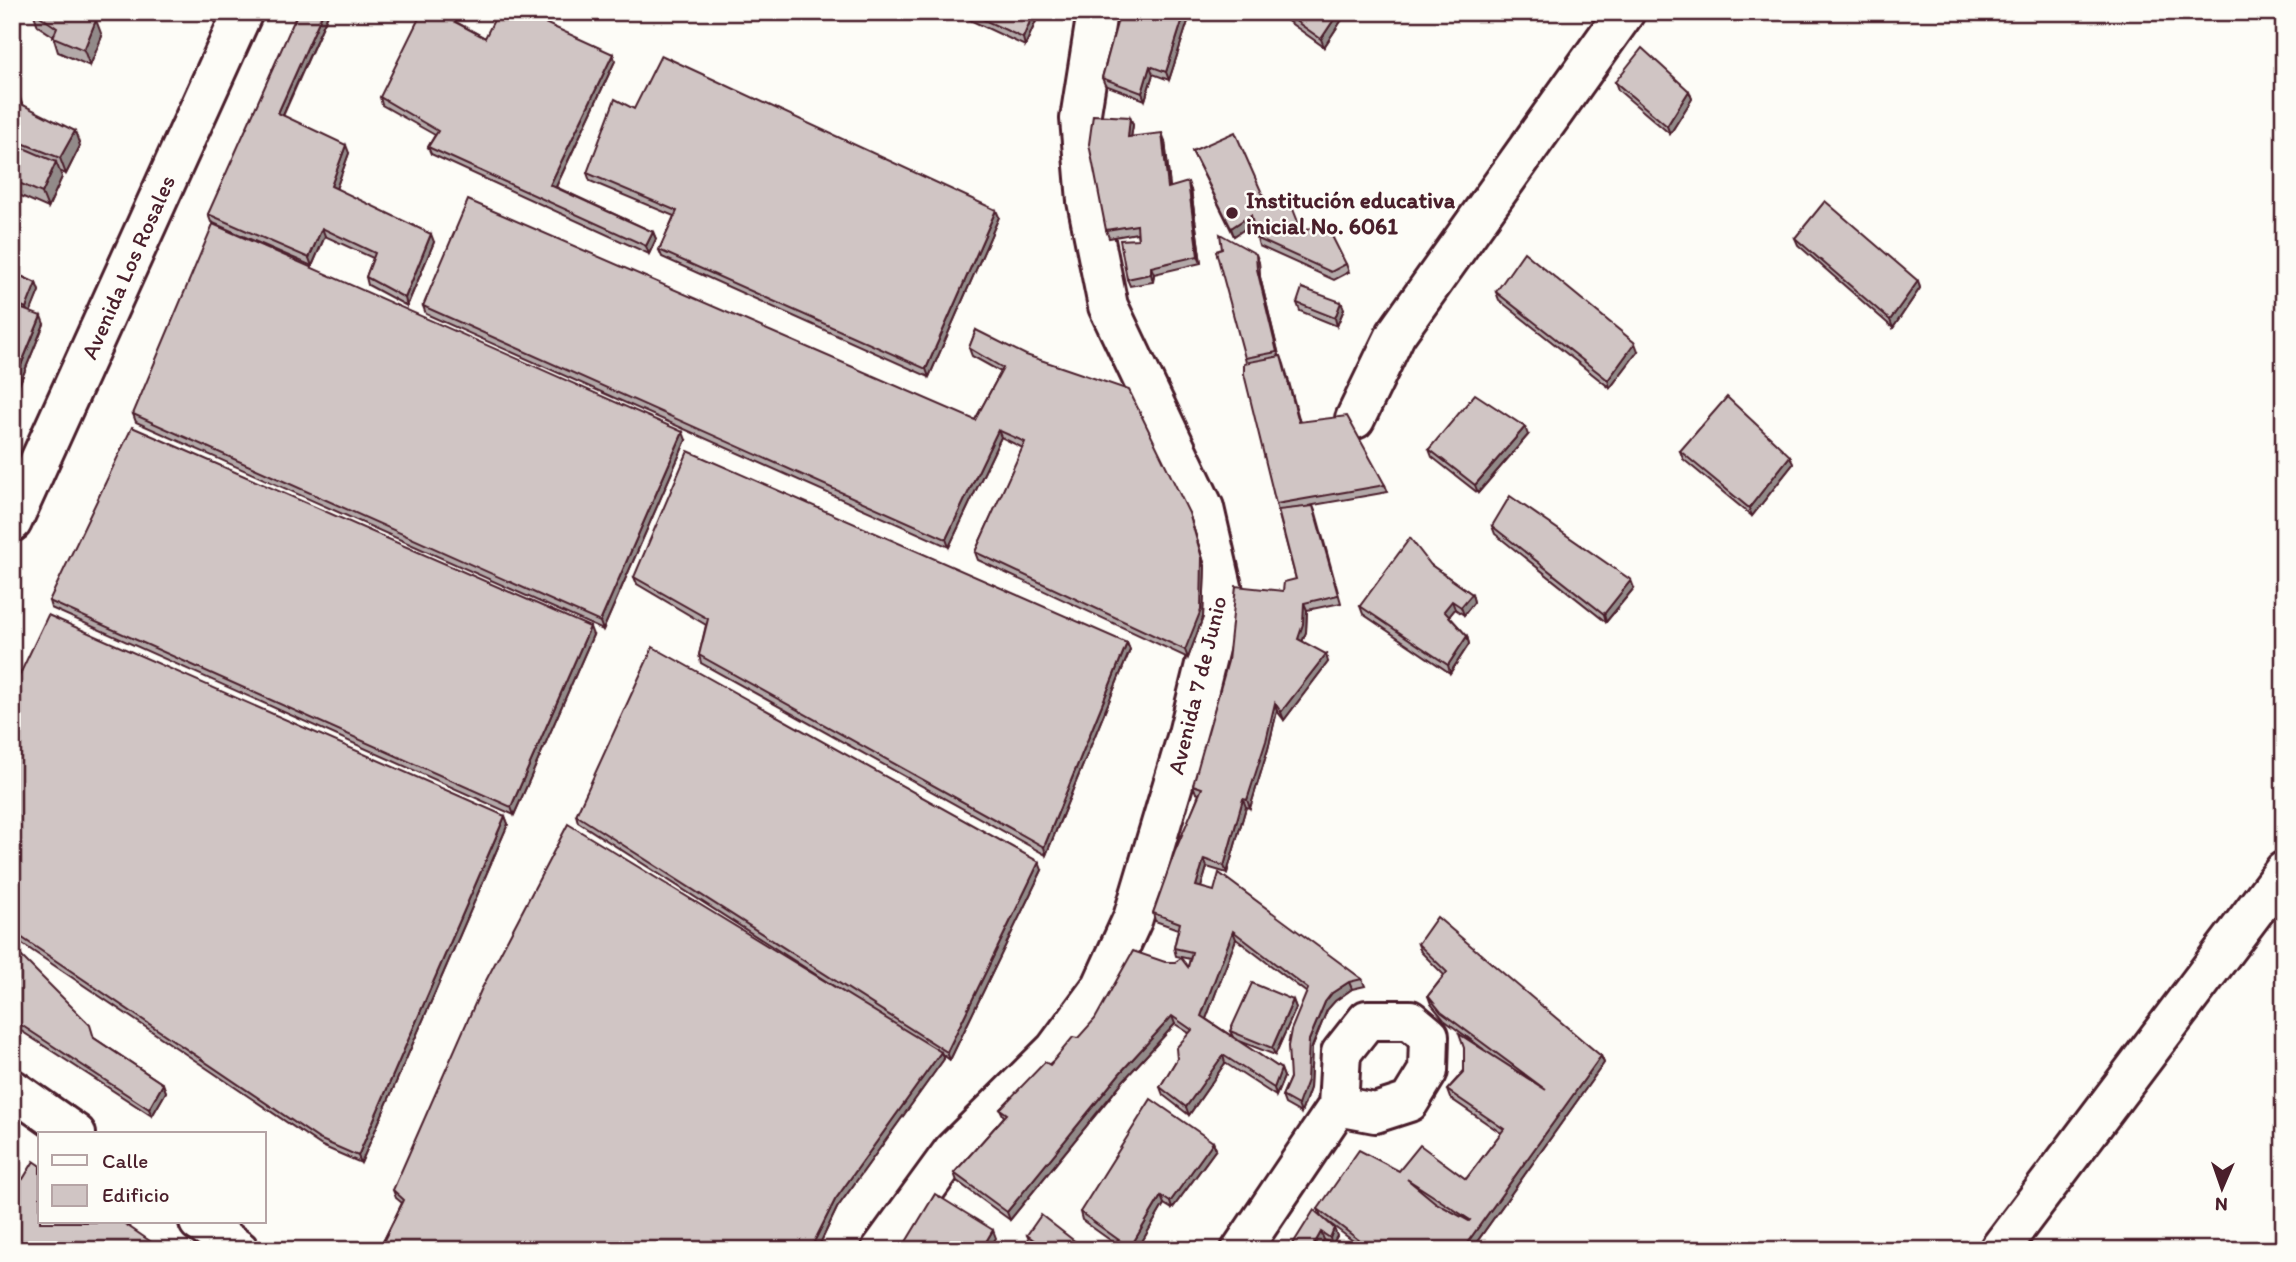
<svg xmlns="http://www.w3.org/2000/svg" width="2296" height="1262" viewBox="0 0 2296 1262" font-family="Itim,sans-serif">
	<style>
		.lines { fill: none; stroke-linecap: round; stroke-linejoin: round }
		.minor-casing { stroke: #4a1f2b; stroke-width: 44 }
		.minor { stroke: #fdfcf7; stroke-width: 38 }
		.wall { fill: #b3a9a9; stroke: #4a1f2b; stroke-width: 2 }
		.shaded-wall { fill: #928a89; stroke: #4a1f2b; stroke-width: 2 }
		.building { fill: #d0c5c4; stroke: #4a1f2b; stroke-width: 2; fill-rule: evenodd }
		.poi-dot { fill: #4a1f2b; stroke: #fdfcf7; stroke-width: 2.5 }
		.labels { text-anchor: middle; stroke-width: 5; stroke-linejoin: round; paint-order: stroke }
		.poi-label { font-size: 23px; font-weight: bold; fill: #4a1f2b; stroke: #fdfcf7; text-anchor: start }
		.street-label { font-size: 23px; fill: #4a1f2b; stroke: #fdfcf7 }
	</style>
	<rect width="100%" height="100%" fill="#fdfcf7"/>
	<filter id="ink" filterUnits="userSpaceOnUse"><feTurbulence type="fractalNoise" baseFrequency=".0143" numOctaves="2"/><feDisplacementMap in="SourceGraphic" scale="14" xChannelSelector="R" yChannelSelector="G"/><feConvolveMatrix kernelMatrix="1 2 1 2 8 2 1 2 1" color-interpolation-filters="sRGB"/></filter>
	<g filter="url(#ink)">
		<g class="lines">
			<g class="minor-casing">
				<g id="minor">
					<polyline points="1355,419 1396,334 1625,12"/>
					<polyline points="12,522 243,12"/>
					<polyline points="12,1089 76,1134"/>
					<polyline points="199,1222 239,1250"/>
					<polyline points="881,1250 953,1151 1055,1050 1102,986 1133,918 1188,734 1223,591 1204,508 1108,306 1087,201 1080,119 1097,12"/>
					<polyline points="1241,1250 1338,1106 1341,1053 1367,1020 1410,1020 1429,1036 1428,1071 1409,1102 1375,1113 1338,1106"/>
					<polyline points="1999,1250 2284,871"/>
				</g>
			</g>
			<use href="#minor" class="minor"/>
		</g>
		<g class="wall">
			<polygon points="33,12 82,12 81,15 102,36 90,66 58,52 53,36 38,26"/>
			<polygon points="91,12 105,12 103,17"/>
			<polygon points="329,12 283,116 349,153 336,189 434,242 407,306 368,285 366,277 373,258 325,236 312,266 211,222 208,214"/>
			<polygon points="953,12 1040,12 1025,46"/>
			<polygon points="1120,12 1191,12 1169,80 1153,74 1145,100 1105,85 1102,78"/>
			<polygon points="1275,12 1347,12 1324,47"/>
			<polygon points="445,16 485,38 613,54 615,61 556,187 653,232 656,239 649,254 431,154 428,147 435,135 382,105 380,97"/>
			<polygon points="1615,82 1689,91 1692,99 1670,134 1618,90"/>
			<polygon points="12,90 22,104 80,146 66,174 59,171 62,177 48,208 12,192"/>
			<polygon points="634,109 999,217 929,377 662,257 659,250 674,216 590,181 587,173"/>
			<polygon points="1130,117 1133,125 1131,137 1165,141 1170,188 1191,190 1201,263 1154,274 1153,282 1130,286 1127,279 1138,239 1137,233 1109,238 1106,230"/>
			<polygon points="1192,151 1346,264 1349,272 1334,280 1259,246 1253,223 1234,236"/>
			<polygon points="1795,238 1918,281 1920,288 1893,328 1798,245"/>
			<polygon points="1259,262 1260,277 1279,356 1281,356 1284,364 1300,422 1385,485 1388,492 1308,506 1313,506 1316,513 1341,603 1307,610 1306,632 1302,642 1328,662 1284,720 1277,711 1268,749 1250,808 1246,807 1227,873 1207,867 1201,887 1362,979 1365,986 1352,989 1335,1001 1327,1010 1312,1047 1310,1088 1301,1113 1285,1104 1282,1096 1290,1078 1307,993 1236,939 1206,1019 1233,1037 1230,1031 1293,1000 1296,1008 1275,1055 1237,1040 1281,1069 1284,1077 1276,1096 1225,1063 1189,1115 1163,1095 1160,1087 1177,1059 1189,1033 1175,1024 1123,1081 1010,1220 957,1181 954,1173 1004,1117 1000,1109 1078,1038 1165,962 1188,967 1190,959 1176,956 1174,948 1178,929 1155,921 1153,913 1199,794 1196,793 1193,785 1283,591 1296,579 1276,504 1245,358"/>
			<polygon points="12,272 36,283 39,291 30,312 44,324 12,402"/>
			<polygon points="1496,292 1638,351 1610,388 1499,300"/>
			<polygon points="1341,302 1344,309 1337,326 1300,311 1297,303"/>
			<polygon points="423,306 975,420 1001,372 972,356 969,348 976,330 1189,513 1205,566 1203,617 1188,658 978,560 975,552 1023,448 1001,437 949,547 426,314"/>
			<polygon points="133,414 686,440 603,630 136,422"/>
			<polygon points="1528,435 1478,493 1432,457 1429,449"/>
			<polygon points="1680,451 1790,456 1793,464 1752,516 1683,459"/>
			<polygon points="1492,526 1634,588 1606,622 1495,534"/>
			<polygon points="1431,565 1472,594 1474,602 1464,615 1455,609 1449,616 1467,636 1469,644 1450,673 1363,614 1360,606"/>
			<polygon points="634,577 1127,643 1130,650 1046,855 701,663 699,655 706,625 637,584"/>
			<polygon points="49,601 593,635 514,815 51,608"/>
			<polygon points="12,691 505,816 508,824 361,1163 322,1146 12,937"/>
			<polygon points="576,815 1042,870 950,1060 943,1055 944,1059 837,1208 817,1250 379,1250 402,1203 396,1198 393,1190 843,992 578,822"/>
			<polygon points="1418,944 1601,1056 1604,1063 1471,1250 1361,1247 1324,1219 1337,1236 1332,1245 1324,1240 1318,1250 1321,1216 1318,1209 1399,1171 1466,1179 1501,1133 1450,1098 1447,1090 1483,1049 1444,1020 1431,1004 1428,996 1444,975 1421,952"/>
			<polygon points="12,947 94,1038 163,1084 166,1092 152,1116 12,1025"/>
			<polygon points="1213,1142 1216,1149 1172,1209 1164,1204 1137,1250 1124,1250 1082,1220 1080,1212"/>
			<polygon points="1027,1235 1086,1250 1039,1250 1030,1243"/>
		</g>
		<g class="shaded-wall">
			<polygon points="323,12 329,12 280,121 278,113"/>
			<polygon points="1034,12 1040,12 1025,46 1023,38"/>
			<polygon points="1185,12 1191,12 1169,80 1166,72"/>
			<polygon points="1339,12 1347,12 1324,47 1321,39"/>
			<polygon points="96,20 102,36 90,66 84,50"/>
			<polygon points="613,54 615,61 553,193 550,185"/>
			<polygon points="1150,66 1153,74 1145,100 1142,93"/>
			<polygon points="1689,91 1692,99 1670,134 1667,126"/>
			<polygon points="18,92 23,107 17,102"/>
			<polygon points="1130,117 1133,125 1130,145 1128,137"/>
			<polygon points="75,131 80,146 66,174 60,158"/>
			<polygon points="1162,133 1165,141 1171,196 1168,188"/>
			<polygon points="346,145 349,153 334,194 331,186"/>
			<polygon points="56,162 62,177 48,208 42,193"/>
			<polygon points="1188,182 1191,190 1201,263 1198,256"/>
			<polygon points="996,210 999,217 929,377 926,369"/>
			<polygon points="1251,215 1254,223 1234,236 1231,228"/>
			<polygon points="322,228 325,236 312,266 309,258"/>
			<polygon points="653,232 656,239 649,254 646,246"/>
			<polygon points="431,234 434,242 407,306 405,298"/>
			<polygon points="1256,254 1259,262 1260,277 1280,359 1257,269"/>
			<polygon points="1151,267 1154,274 1153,282 1151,274"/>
			<polygon points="1918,281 1920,288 1893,328 1890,320"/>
			<polygon points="36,283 39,291 29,316 26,308"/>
			<polygon points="1341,302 1344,309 1337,326 1335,318"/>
			<polygon points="41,316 44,324 12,402 12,387"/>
			<polygon points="1635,343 1638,351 1610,388 1608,380"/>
			<polygon points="1525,427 1528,435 1478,493 1475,485"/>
			<polygon points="998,430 1001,437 949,547 946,539"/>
			<polygon points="683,432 686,440 603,630 600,622"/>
			<polygon points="1790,456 1793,464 1752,516 1749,508"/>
			<polygon points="1189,513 1205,566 1203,617 1188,658 1185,650"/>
			<polygon points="1631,580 1634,588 1606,622 1604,614"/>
			<polygon points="1472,594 1474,602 1464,615 1461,607"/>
			<polygon points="1452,601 1455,609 1447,619 1444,611"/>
			<polygon points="1304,603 1307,610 1306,632 1300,647 1298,639"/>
			<polygon points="590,627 593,635 514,815 511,807"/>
			<polygon points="1467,636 1469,644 1450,673 1448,665"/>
			<polygon points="1127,643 1130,650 1046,855 1044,847"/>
			<polygon points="1326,654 1328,662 1284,720 1281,712"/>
			<polygon points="1275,703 1277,711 1268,749 1250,808 1247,800"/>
			<polygon points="1243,799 1246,807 1227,873 1224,866"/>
			<polygon points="505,816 508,824 361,1163 358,1156"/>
			<polygon points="1204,859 1207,867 1199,894 1196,886"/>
			<polygon points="1039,862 1042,870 950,1060 947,1052"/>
			<polygon points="1233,931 1236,939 1204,1024 1201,1016"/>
			<polygon points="1349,982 1352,989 1335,1001 1327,1010 1312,1047 1310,1088 1301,1113 1298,1105 1309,1040 1325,1002 1332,993"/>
			<polygon points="1293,1000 1296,1008 1275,1055 1272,1048"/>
			<polygon points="1172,1016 1175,1024 1123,1081 1010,1220 1007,1212 1120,1073"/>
			<polygon points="941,1052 944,1059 837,1208 817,1250 810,1250 835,1200"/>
			<polygon points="1223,1055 1225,1063 1189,1115 1186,1107"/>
			<polygon points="1601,1056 1604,1063 1471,1250 1462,1250"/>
			<polygon points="1281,1069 1284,1077 1276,1096 1274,1088"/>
			<polygon points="163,1084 166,1092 152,1116 149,1109"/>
			<polygon points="1213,1142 1216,1149 1172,1209 1170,1202"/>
			<polygon points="1161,1196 1164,1204 1137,1250 1131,1250 1130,1248"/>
			<polygon points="1334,1228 1337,1236 1332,1245 1330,1238"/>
			<polygon points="993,1230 996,1238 988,1250 981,1250"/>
			<polygon points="1321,1232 1324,1240 1318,1250 1311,1250"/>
		</g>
		<g class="building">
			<polygon points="34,12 75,12 96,20 84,50 53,37 57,28"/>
			<polygon points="298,12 323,12 278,113 346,145 331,186 431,234 405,298 366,277 375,253 322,228 309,258 208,214"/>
			<polygon points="422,12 441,12 440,14 485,38 498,12 521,12 613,54 550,185 653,232 646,246 428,147 438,131 380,97"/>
			<polygon points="967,12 1034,12 1023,38"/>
			<polygon points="1120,12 1185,12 1166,72 1150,66 1142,93 1102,78"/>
			<polygon points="1283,12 1339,12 1321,39"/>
			<polygon points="1642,48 1689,91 1667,126 1615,82"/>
			<polygon points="661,55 996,210 926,369 659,250 677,211 587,173 615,99 634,109"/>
			<polygon points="12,90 18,92 17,102 75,131 60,158 12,139"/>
			<polygon points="1093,115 1130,117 1128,137 1162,133 1168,188 1188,182 1198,256 1151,267 1151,274 1127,279 1120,240 1138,239 1137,225 1106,230 1089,144"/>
			<polygon points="1235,132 1268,207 1289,199 1302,232 1325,222 1346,264 1331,272 1256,238 1251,215 1231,228 1192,151"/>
			<polygon points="12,143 56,162 42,193 12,180"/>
			<polygon points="468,200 975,420 1003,368 969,348 976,330 1026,355 1129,390 1189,513 1202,558 1201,610 1185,650 975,552 1025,442 998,430 946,539 423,306"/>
			<polygon points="1825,201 1918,281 1890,320 1795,238"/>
			<polygon points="213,224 683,432 600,622 133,414"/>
			<polygon points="1220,234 1256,254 1257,269 1277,352 1245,358 1216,251 1222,249"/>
			<polygon points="1524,252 1635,343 1608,380 1496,292"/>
			<polygon points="12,272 36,283 26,308 12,302"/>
			<polygon points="1302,288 1341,302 1335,318 1297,303"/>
			<polygon points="12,305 41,316 12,387"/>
			<polygon points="1281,356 1299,422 1347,416 1385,485 1276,504 1244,374 1244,363"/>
			<polygon points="1475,394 1525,427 1475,485 1429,449"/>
			<polygon points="1727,397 1790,456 1749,508 1680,451"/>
			<polygon points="132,427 590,627 511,807 49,601"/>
			<polygon points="688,451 1127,643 1044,847 699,655 708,619 634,577"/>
			<polygon points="1510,496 1631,580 1604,614 1492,526"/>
			<polygon points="1313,506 1338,595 1304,603 1303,624 1298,639 1326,654 1281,712 1275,703 1266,741 1247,800 1243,799 1224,866 1204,859 1196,886 1214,891 1219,873 1362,979 1349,982 1332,993 1325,1002 1309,1040 1307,1080 1298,1105 1282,1096 1290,1078 1288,1046 1291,1030 1308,989 1233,931 1201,1016 1281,1069 1274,1088 1223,1055 1186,1107 1160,1087 1177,1059 1176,1048 1192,1030 1172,1016 1120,1073 1007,1212 954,1173 1007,1114 1000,1109 1045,1062 1050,1065 1073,1037 1078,1038 1095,1019 1133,951 1165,962 1175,962 1181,958 1188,967 1192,952 1174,948 1180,923 1153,913 1175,851 1202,788 1193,785 1228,661 1236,586 1283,591 1284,582 1296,579 1278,510"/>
			<polygon points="1410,538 1431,565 1472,594 1461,607 1452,601 1444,611 1467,636 1448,665 1360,606"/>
			<polygon points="48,615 505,816 358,1156 319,1139 12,931 12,691"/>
			<polygon points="653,647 1039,862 947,1052 576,815"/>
			<polygon points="568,824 941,1052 835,1200 810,1250 379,1250 404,1200 393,1190 481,990"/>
			<path d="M1437 917 1601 1056 1462 1250H1360L1364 1244 1318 1209 1359 1150 1399 1171 1420 1145 1466 1179 1504 1129 1447 1090 1464 1072V1048L1459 1034 1546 1090 1441 1012 1428 996 1447 972 1418 944ZM1407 1179 1470 1220 1469 1221 1436 1203Z"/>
			<polygon points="12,947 90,1025 94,1038 163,1084 149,1109 12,1019"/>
			<polygon points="1252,983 1293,1000 1272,1048 1230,1031"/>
			<polygon points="1151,1099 1213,1142 1170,1202 1161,1196 1130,1248 1080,1212"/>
			<polygon points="34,1161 40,1165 40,1222 122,1222 163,1250 12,1250 12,1172 23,1179"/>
			<polygon points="935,1194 993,1230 981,1250 901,1250"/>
			<polygon points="1314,1210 1334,1228 1330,1238 1321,1232 1311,1250 1289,1250"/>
			<polygon points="1041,1215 1086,1250 1046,1250 1046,1249 1027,1235"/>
		</g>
	</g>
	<circle class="poi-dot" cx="1232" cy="213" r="7"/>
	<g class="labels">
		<g class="poi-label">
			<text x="1246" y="208">Institución educativa<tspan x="1246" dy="26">inicial No. 6061</tspan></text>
		</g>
		<g class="street-label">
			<text transform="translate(128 267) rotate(-66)" y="8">Avenida Los Rosales</text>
			<text transform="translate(1197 685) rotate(-76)" y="8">Avenida 7 de Junio</text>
		</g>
	</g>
	<rect width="2296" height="1262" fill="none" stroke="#fdfcf7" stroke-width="42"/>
	<rect x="21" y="21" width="2254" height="1220" fill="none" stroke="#4a1f2b" stroke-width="2.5" filter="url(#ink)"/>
	<rect x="38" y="1132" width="228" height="91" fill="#fdfcf7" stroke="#b5a4a5" stroke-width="2"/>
	<rect x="52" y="1155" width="35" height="10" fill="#fdfcf7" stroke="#b5a4a5" stroke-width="2"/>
	<text x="102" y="1168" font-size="21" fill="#4a1f2b">Calle</text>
	<rect x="52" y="1185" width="35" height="21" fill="#d0c5c4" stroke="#b5a4a5" stroke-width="2"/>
	<text x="102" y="1202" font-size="21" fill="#4a1f2b">Edificio</text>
	<g transform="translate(2222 1188) rotate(182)" stroke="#fdfcf7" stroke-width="5" paint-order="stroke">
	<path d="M0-5L12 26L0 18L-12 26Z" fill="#4a1f2b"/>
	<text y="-10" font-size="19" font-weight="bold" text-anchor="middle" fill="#4a1f2b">N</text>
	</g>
</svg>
